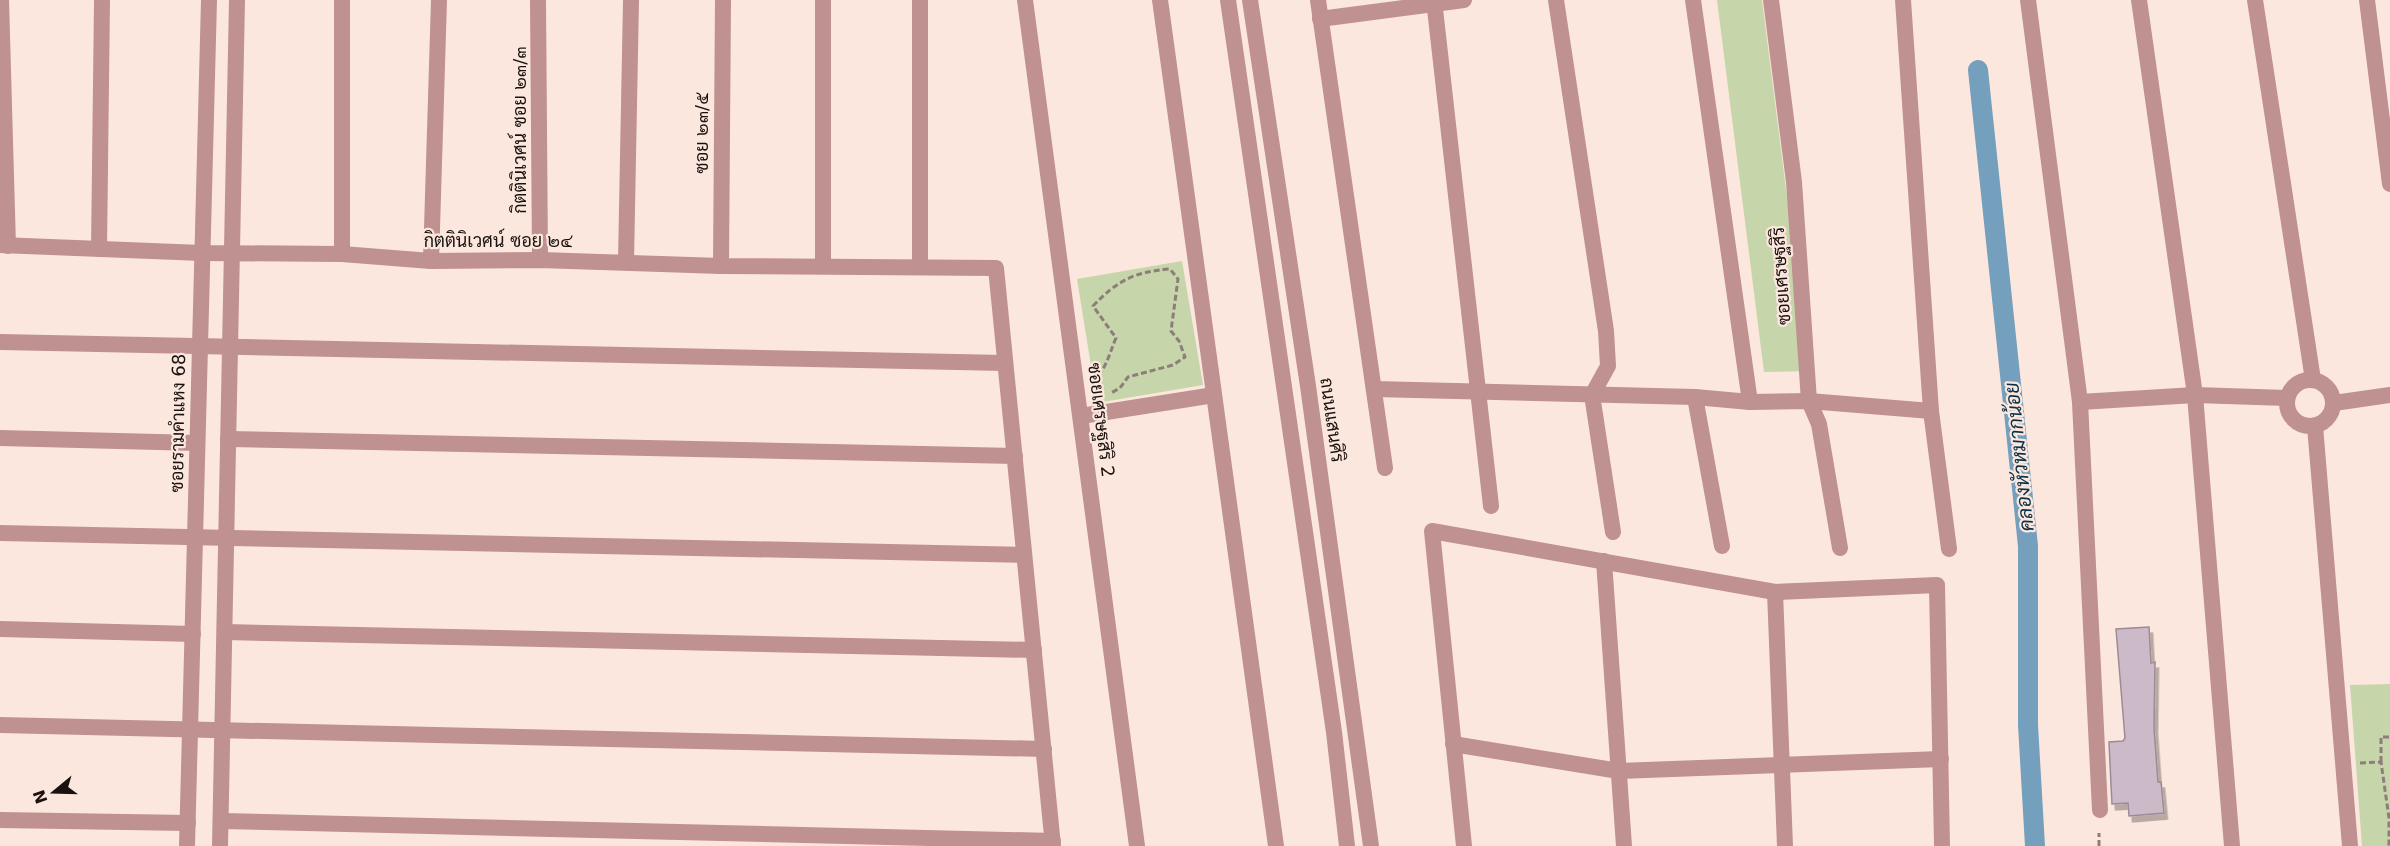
<svg xmlns="http://www.w3.org/2000/svg" width="2390" height="846" viewBox="0 0 2390 846" font-family="'DejaVu Sans',Sarabun,sans-serif">
	<style>
		.green { fill: #c7d5aa }
		.lines { fill: none; stroke-linecap: round; stroke-linejoin: round }
		.canal { stroke: #74a0bd; stroke-width: 20 }
		.building { fill: #ccbac8; stroke: #9b8b98; stroke-width: 1.5; filter: url(#shadow) }
		.path { stroke: #8c7e78; stroke-width: 3; stroke-dasharray: 6 3; stroke-linecap: butt }
		.minor { stroke: #bf9190; stroke-width: 16 }
		.labels { text-anchor: middle; stroke-width: 4.5; stroke-linejoin: round; paint-order: stroke }
		.street-label { font-size: 18px; fill: #1a120f; stroke: #fce7de }
		.water-label { font-size: 20px; font-style: italic; fill: #0a3045; stroke: #fce7de }
	</style>
	<defs>
		<filter id="shadow"><feDropShadow dx="3.5" dy="6" stdDeviation="0" flood-color="#0004"/></filter>
	</defs>
	<rect width="100%" height="100%" fill="#fce7de"/>
	<g class="green">
		<polygon points="1717,0 1762,0 1809,371 1764,372"/>
		<polygon points="1182,261 1203,385 1097,403 1077,279"/>
		<polygon points="2390,684 2390,846 2362,846 2350,685"/>
	</g>
	<g class="lines">
		<polyline class="canal" points="1978,70 2028,546 2028,725 2035,846"/>
	</g>
	<polygon class="building" points="2149,627 2151,663 2155,662 2154,728 2158,782 2161,782 2164,813 2129,816 2128,803 2112,804 2111,785 2109,742 2123,741 2125,738 2116,629"/>
	<g class="lines">
		<g class="path">
			<path d="M1091 381C1105 375 1110 351 1116 338L1093 306C1118 280 1134 272 1170 269L1178 279 1171 331 1179 341 1185 357 1173 365 1128 377 1120 388 1111 393"/>
			<polyline points="2381,762 2381,737 2390,737"/>
			<polyline points="2360,763 2381,762 2389,818 2389,846"/>
			<polyline points="2099,846 2099,833"/>
		</g>
		<g class="minor">
			<polyline points="1,0 8,246"/>
			<polyline points="342,0 342,254"/>
			<polyline points="538,0 540,260"/>
			<polyline points="823,0 823,265"/>
			<polyline points="1025,0 1137,846"/>
			<polyline points="1160,0 1276,846"/>
			<polyline points="1228,0 1334,732 1347,846"/>
			<polyline points="1250,0 1308,386 1371,846"/>
			<polyline points="1318,0 1385,468"/>
			<polyline points="1434,0 1491,506"/>
			<polyline points="1556,0 1606,331 1608,366 1592,395 1613,532"/>
			<polyline points="1693,0 1750,402"/>
			<polyline points="1771,0 1794,182 1809,401 1819,424 1840,548"/>
			<polyline points="1903,0 1931,411 1949,549"/>
			<polyline points="2028,0 2080,402 2100,810"/>
			<polyline points="2139,0 2195,395 2232,846"/>
			<polyline points="2255,0 2313,380"/>
			<polyline points="2367,0 2390,184"/>
			<polyline points="1320,19 1464,0"/>
			<polyline points="0,245 202,253 342,254 431,261 540,260 721,266 996,268 1053,846"/>
			<polyline points="99,249 102,0"/>
			<polyline points="431,261 439,0"/>
			<polyline points="626,262 631,0"/>
			<polyline points="721,266 723,0"/>
			<polyline points="920,267 920,0"/>
			<polyline points="0,342 1005,363"/>
			<circle cx="2310" cy="403" r="23"/>
			<polyline points="1374,389 1695,397 1750,402 1809,401 1931,411"/>
			<polyline points="1695,397 1722,546"/>
			<polyline points="2080,402 2195,395 2287,398"/>
			<polyline points="2334,403 2390,395"/>
			<polyline points="1081,416 1214,395"/>
			<polyline points="2315,426 2350,846"/>
			<polyline points="0,438 197,443"/>
			<polyline points="228,439 1015,456"/>
			<polyline points="0,533 1024,555"/>
			<polyline points="1604,561 1624,846"/>
			<polyline points="1775,592 1785,846"/>
			<polyline points="0,629 193,634"/>
			<polyline points="225,632 1034,650"/>
			<polyline points="0,725 1044,749"/>
			<polyline points="1453,744 1619,771 1941,759"/>
			<polyline points="0,820 188,823"/>
			<polyline points="221,821 1053,841"/>
			<polyline points="187,846 209,0"/>
			<polyline points="220,846 237,0"/>
			<polyline points="1464,846 1432,531 1775,592 1937,585 1942,846"/>
		</g>
	</g>
	<g class="labels">
		<g class="street-label">
			<text transform="translate(520 130) rotate(-90)" y="6">กิตตินิเวศน์ ซอย ๒๓/๓</text>
			<text transform="translate(702 133) rotate(-90)" y="6">ซอย ๒๓/๕</text>
			<text x="498" y="247">กิตตินิเวศน์ ซอย ๒๔</text>
			<text transform="translate(1781 276) rotate(-94)" y="6">ซอยเศรษฐสิริ</text>
			<text transform="translate(1101 420) rotate(83)" y="6">ซอยเศรษฐสิริ 2</text>
			<text transform="translate(1332 420) rotate(82)" y="6">ถนนแสนศิริ</text>
			<text transform="translate(178 423) rotate(-89)" y="6">ซอยรามคำแหง 68</text>
		</g>
		<g class="water-label">
			<text transform="translate(2019 457) rotate(-96)" y="7">คลองหัวหมากน้อย</text>
		</g>
	</g>
	<g transform="translate(54 792) rotate(251)" stroke="#fce7de" stroke-width="4.5" paint-order="stroke">
	<path d="M0-4.5L10 22L0 15L-10 22Z" fill="#1a120f"/>
	<text y="-9" font-size="16" font-weight="bold" text-anchor="middle" fill="#1a120f">N</text>
	</g>
</svg>
